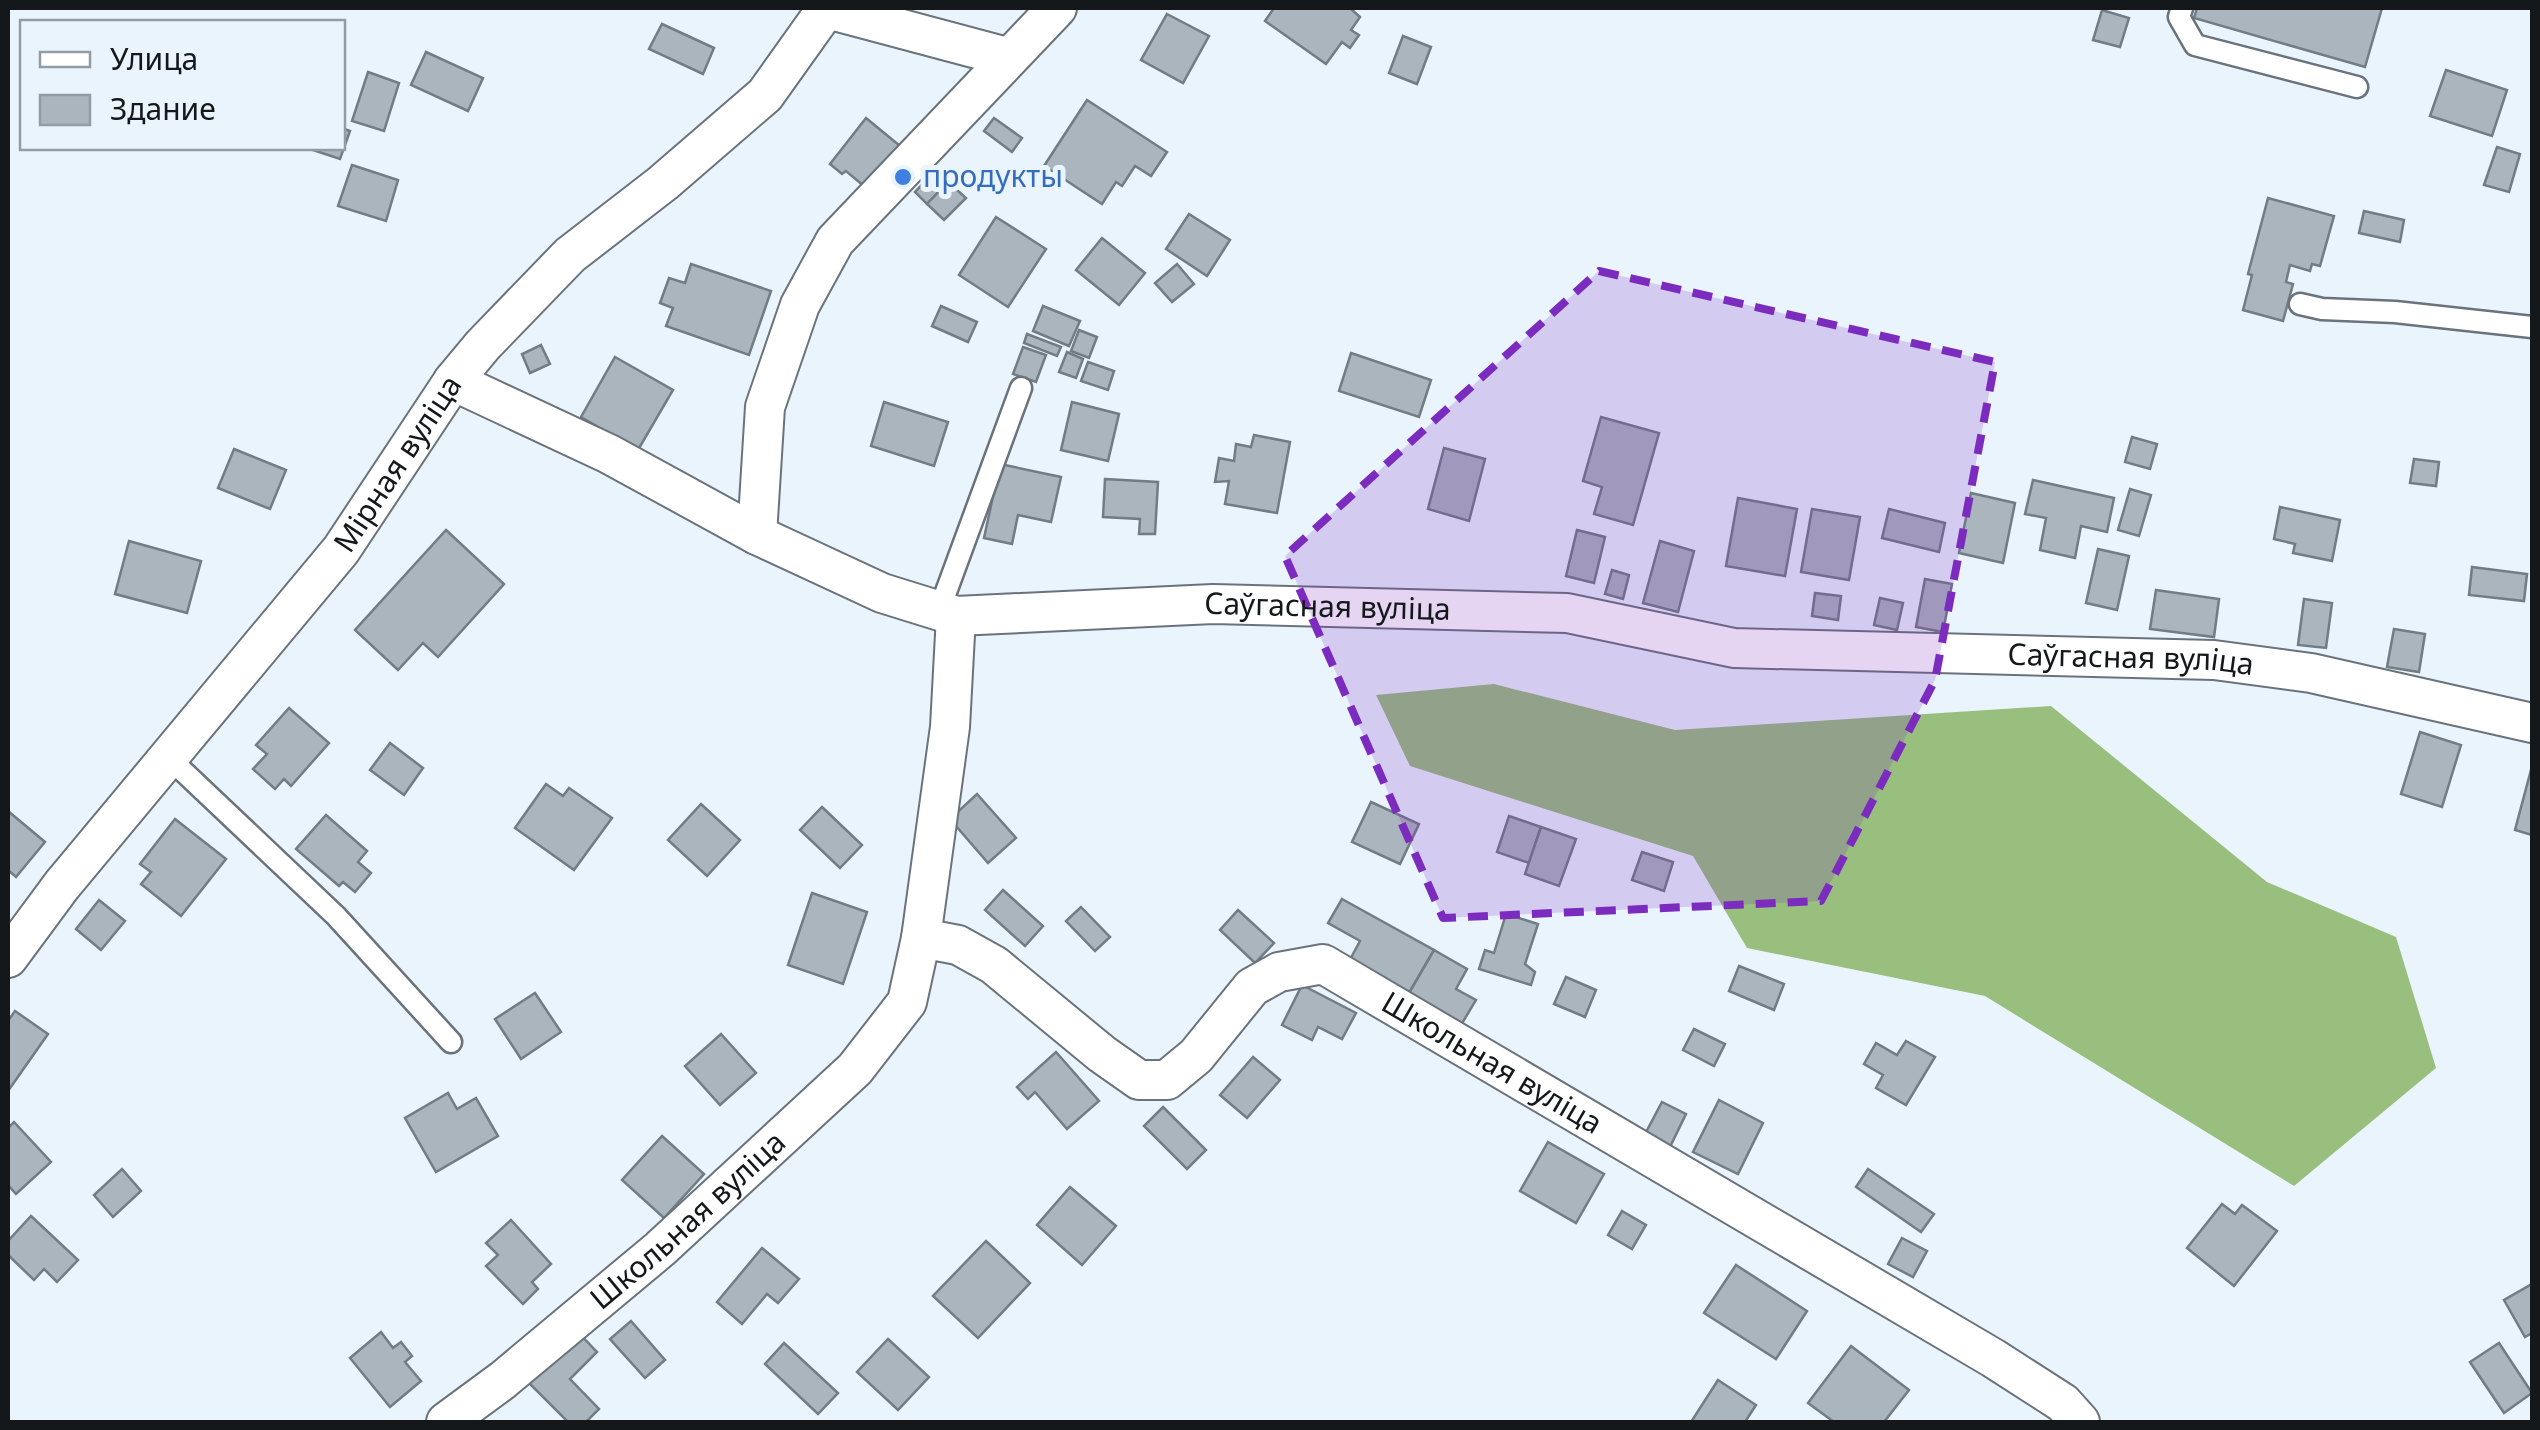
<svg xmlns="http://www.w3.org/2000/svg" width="2540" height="1430" viewBox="0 0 2540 1430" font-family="'Noto Sans',sans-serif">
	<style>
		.forest { fill: #98bf7e }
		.building { fill: #abb5bd; stroke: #727c83; stroke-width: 2.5 }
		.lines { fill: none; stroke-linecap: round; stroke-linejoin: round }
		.lane-casing { stroke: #6a737b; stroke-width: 25 }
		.street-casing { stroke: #6a737b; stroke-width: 42 }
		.lane { stroke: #fff; stroke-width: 20 }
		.street { stroke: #fff; stroke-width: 38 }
		.marked { fill: #7b2cbf; fill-opacity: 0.2; stroke: #7b2cbf; stroke-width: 8; stroke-dasharray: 20 12; stroke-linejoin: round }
		.shop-dot { fill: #3f7fe0; stroke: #eaf4fd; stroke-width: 4 }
		.labels { text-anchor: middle; stroke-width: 10; stroke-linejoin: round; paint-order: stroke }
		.shop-label { font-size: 30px; fill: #366cbe; stroke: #eaf4fd; text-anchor: start }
		.street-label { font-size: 30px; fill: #14181b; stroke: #eaf4fd }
	</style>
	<rect width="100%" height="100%" fill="#eaf4fd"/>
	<polygon class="forest" points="1494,684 1675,730 2051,706 2267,882 2396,937 2436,1068 2294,1186 1985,996 1747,948 1693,856 1410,766 1376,695"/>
	<g class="building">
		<polygon points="1274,8 1350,8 1360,17 1351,30 1359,35 1350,48 1342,42 1326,64 1265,21"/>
		<polygon points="2197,8 2382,8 2365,67 2194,18"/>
		<polygon points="2102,10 2129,18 2120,47 2093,40"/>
		<polygon points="1167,14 1209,36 1183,83 1141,60"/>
		<polygon points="662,24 714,48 703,74 649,49"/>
		<polygon points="1403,36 1431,47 1417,84 1389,73"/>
		<polygon points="426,52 483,78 468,111 411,85"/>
		<polygon points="2446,70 2507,90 2492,136 2430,116"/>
		<polygon points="368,72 399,83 384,131 352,121"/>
		<polygon points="1087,100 1167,152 1151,176 1135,166 1122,186 1116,182 1102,204 1044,166"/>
		<polygon points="866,118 900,146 865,187 846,171 842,174 830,164"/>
		<polygon points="994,118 1022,138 1012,152 984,131"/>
		<polygon points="342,128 350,131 340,159 307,148 342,148"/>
		<polygon points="2497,147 2520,154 2509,192 2484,185"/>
		<polygon points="352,165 398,180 386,221 338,206"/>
		<polygon points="936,170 948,182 927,204 915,192"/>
		<polygon points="948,182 966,198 944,220 927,204"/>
		<polygon points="2268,198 2334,216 2320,266 2312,264 2310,271 2290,265 2286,282 2293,284 2283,321 2243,310 2252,275 2248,274"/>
		<polygon points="2364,211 2404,220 2400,242 2359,233"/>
		<polygon points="1189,214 1230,240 1207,276 1166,249"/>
		<polygon points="996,217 1046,249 1008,307 959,275"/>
		<polygon points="1102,238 1145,273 1119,305 1076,270"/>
		<polygon points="691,264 771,291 749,355 666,326 673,308 660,303 669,278 685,283"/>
		<polygon points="1177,264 1194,284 1172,302 1155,283"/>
		<polygon points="941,306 977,322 968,342 932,326"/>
		<polygon points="1043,306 1080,321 1069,346 1033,331"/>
		<polygon points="1079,330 1097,337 1089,358 1071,351"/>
		<polygon points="1027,334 1061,347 1057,356 1024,343"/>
		<polygon points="541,345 550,364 530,373 522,354"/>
		<polygon points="1023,347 1046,355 1036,382 1013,374"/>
		<polygon points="1067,352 1083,359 1076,378 1059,372"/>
		<polygon points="1351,353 1431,380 1419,417 1339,391"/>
		<polygon points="615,357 673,390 638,450 581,417"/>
		<polygon points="1088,362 1114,371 1108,390 1081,381"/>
		<polygon points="884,402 948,422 934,466 871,446"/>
		<polygon points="1072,402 1119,414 1108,461 1061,450"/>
		<polygon points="1601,417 1659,433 1633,525 1594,514 1602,487 1583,481"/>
		<polygon points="1254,435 1290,442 1277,513 1225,504 1229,481 1215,482 1219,458 1234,461 1236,444 1251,447"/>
		<polygon points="2132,437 2157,444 2150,469 2125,462"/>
		<polygon points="1444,448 1485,459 1469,521 1428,509"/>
		<polygon points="234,449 286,470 270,509 218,488"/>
		<polygon points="2414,459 2439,462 2436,486 2410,483"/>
		<polygon points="1000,464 1061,477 1051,522 1018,515 1012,544 984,538"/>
		<polygon points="1105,479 1158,482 1155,534 1139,534 1140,519 1103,517"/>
		<polygon points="2033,480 2114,498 2107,532 2081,526 2075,558 2040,550 2046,518 2025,514"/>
		<polygon points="2130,489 2151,495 2139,536 2118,530"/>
		<polygon points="1971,493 2015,503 2003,563 1959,553"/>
		<polygon points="1738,498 1797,509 1785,576 1726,566"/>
		<polygon points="2280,507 2340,520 2332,561 2293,553 2295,544 2274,539"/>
		<polygon points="1812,509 1860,517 1849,580 1801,572"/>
		<polygon points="1889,509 1945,523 1939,552 1882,538"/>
		<polygon points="446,530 504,584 438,657 423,643 398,670 355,630"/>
		<polygon points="1577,530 1605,537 1594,583 1566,576"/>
		<polygon points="129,541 201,561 187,613 115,594"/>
		<polygon points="1660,541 1694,551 1678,612 1643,603"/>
		<polygon points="2098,549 2129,556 2117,610 2086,603"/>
		<polygon points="2472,567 2527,574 2524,601 2469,595"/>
		<polygon points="1612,570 1629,575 1623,599 1605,594"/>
		<polygon points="1925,579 1952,584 1943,632 1916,627"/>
		<polygon points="2156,590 2219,599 2214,637 2150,629"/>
		<polygon points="1815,593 1841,596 1838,620 1812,616"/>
		<polygon points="1880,598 1903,603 1897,630 1874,625"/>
		<polygon points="2304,599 2332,603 2326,648 2298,645"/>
		<polygon points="2394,629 2425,634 2419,672 2387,667"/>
		<polygon points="289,708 329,743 291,786 284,779 275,789 253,769 267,754 256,745"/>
		<polygon points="2420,732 2461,745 2442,807 2401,794"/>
		<polygon points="390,743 423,768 404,795 370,770"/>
		<polygon points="2532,766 2532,835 2515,830"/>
		<polygon points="546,784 563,796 569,788 612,818 574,870 515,828"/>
		<polygon points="977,794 1016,838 988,863 950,819"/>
		<polygon points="1371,802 1419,824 1400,864 1352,842"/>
		<polygon points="701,804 740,840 707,876 668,840"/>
		<polygon points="822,807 862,845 840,868 800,830"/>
		<polygon points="8,811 45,842 16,877 8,870"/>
		<polygon points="326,815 367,851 358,862 371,873 355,892 343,882 339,886 296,849"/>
		<polygon points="1509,816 1541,827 1529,863 1497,852"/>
		<polygon points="175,819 226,859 181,916 141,884 151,872 140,864"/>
		<polygon points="1541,827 1576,839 1559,886 1525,874"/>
		<polygon points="1642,852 1673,862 1664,891 1632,880"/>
		<polygon points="1003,890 1043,926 1025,946 985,910"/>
		<polygon points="812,893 867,912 843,984 788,965"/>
		<polygon points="1342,899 1434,950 1405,1000 1346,967 1360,941 1328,923"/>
		<polygon points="99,900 125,921 101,950 76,929"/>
		<polygon points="1081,907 1110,937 1095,951 1066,921"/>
		<polygon points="1238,910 1274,943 1255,963 1220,930"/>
		<polygon points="1506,914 1538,924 1525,964 1535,972 1531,985 1479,969 1485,950 1494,953"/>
		<polygon points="1434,950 1467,969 1456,989 1476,1000 1458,1030 1405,1000"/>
		<polygon points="1739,966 1784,984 1774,1010 1729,991"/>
		<polygon points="1566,977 1596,990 1585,1017 1554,1004"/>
		<polygon points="1302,985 1356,1013 1342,1039 1318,1027 1312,1040 1282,1025"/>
		<polygon points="535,993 561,1032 521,1059 495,1019"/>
		<polygon points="15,1011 48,1034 8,1091 8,1021"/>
		<polygon points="1694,1029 1725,1044 1714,1066 1683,1050"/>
		<polygon points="721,1034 756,1073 720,1105 685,1066"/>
		<polygon points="1906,1041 1935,1057 1906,1105 1876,1088 1883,1075 1864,1064 1876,1043 1897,1055"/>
		<polygon points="1056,1052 1099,1101 1067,1129 1035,1092 1028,1099 1017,1087"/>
		<polygon points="1253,1057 1280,1080 1247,1118 1220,1095"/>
		<polygon points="448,1093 457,1109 476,1098 498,1136 436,1172 405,1118"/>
		<polygon points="1719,1100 1763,1123 1738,1174 1693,1152"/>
		<polygon points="1662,1102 1686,1114 1669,1149 1644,1136"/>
		<polygon points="1163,1107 1206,1150 1187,1169 1144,1126"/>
		<polygon points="14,1122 51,1162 16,1194 8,1185 8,1128"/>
		<polygon points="662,1136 704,1174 664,1218 622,1180"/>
		<polygon points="1548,1142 1604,1174 1576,1223 1520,1191"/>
		<polygon points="122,1169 141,1191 113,1217 94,1195"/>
		<polygon points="1868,1169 1934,1214 1921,1232 1856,1187"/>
		<polygon points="1070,1187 1116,1226 1082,1265 1037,1225"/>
		<polygon points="2222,1204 2235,1214 2242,1205 2277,1231 2234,1286 2187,1248"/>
		<polygon points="1622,1211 1646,1225 1632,1249 1608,1235"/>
		<polygon points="31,1216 78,1260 57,1282 44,1269 34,1280 8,1255 8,1241"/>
		<polygon points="511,1220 551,1264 532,1282 538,1289 523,1304 486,1266 498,1255 486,1243"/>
		<polygon points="1902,1238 1927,1251 1913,1277 1888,1264"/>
		<polygon points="986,1241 1030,1283 978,1338 933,1296"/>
		<polygon points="762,1248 799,1279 778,1303 767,1294 742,1324 717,1302"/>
		<polygon points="1736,1265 1807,1311 1776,1359 1704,1313"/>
		<polygon points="2532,1284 2532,1333 2525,1337 2504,1300"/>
		<polygon points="631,1321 665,1360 645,1378 610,1339"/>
		<polygon points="575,1329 597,1352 570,1379 599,1409 586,1422 568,1422 525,1379"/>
		<polygon points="381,1332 393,1348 401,1342 412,1356 405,1362 421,1381 390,1407 350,1358"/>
		<polygon points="888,1339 929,1377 898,1410 857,1372"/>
		<polygon points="784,1343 838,1393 818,1414 765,1364"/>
		<polygon points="2499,1343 2532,1393 2504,1413 2470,1362"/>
		<polygon points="1851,1346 1909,1390 1884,1422 1834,1422 1808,1403"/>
		<polygon points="1718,1380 1756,1405 1745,1422 1691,1422"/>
	</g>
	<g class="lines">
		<g class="lane-casing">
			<g id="lane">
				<polyline points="2182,8 2179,17 2195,45 2357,87"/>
				<polyline points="2300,304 2322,309 2395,312 2532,327"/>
				<polyline points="939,611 1021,388"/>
				<polyline points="168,757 336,916 451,1042"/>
			</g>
		</g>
		<g class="street-casing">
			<g id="street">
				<path id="s1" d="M1057 8 835 241 800 305 765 407 757 535 882 593 956 616 1213 604 1567 613 1734 648 2214 660 2311 673 2532 723"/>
				<polyline points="827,9 1007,57"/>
				<polyline points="453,381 609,454 757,535"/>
				<path id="s2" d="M921 938 958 945 994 965 1102 1054 1139 1080H1167L1196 1056 1252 987 1279 972 1323 964 1993 1358 2063 1403 2080 1422"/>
				<path id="s3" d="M8 958 62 885 341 550 453 381 483 345 570 255 663 183 765 95 827 8"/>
				<path id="s4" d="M446 1422 503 1380 660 1249 855 1069 907 1002 921 938 950 727 956 616"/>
			</g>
		</g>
		<use href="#lane" class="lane"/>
		<use href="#street" class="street"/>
	</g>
	<path class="marked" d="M1599 271 1995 362 1935 680 1821 901 1443 918 1285 556Z"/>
	<circle class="shop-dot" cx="903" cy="177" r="10"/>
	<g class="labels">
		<g class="shop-label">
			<text x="923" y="187">продукты</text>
		</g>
		<g class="street-label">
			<text dy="10" stroke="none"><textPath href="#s3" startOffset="630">Мірная вуліца</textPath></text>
			<text dy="10" stroke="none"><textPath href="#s1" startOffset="1218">Саўгасная вуліца</textPath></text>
			<text dy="10" stroke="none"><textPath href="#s1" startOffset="2025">Саўгасная вуліца</textPath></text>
			<text dy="10" stroke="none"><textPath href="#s2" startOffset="690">Школьная вуліца</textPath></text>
			<text dy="10" stroke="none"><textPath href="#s4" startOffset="315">Школьная вуліца</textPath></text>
		</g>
	</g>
	<rect width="2540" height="1430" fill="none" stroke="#14181b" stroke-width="20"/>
	<rect x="20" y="20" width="325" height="130" fill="#eaf4fd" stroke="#949ca3" stroke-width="2.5"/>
	<rect x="40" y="52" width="50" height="15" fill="#ffffff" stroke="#949ca3" stroke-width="2.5"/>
	<text x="110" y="70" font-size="30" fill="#14181b">Улица</text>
	<rect x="40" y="95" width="50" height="30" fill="#abb5bd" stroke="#949ca3" stroke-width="2.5"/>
	<text x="110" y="120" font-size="30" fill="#14181b">Здание</text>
</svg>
